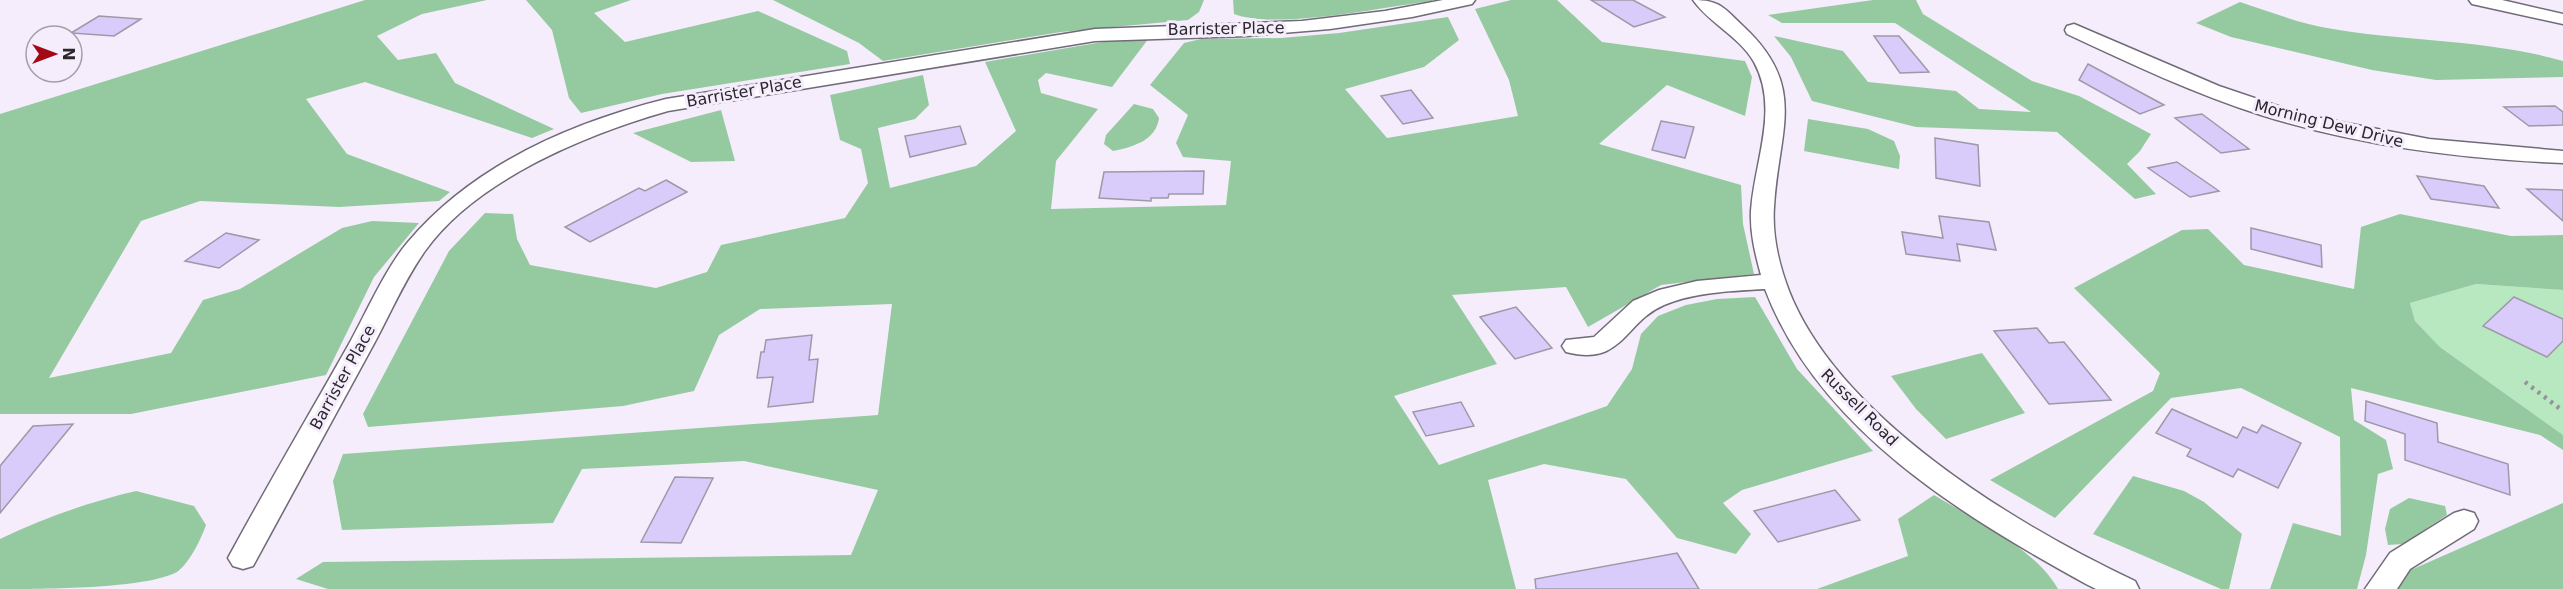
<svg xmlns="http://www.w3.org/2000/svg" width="2563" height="589" viewBox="0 0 2563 589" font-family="'DejaVu Sans',sans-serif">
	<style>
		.green { fill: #b7e8c0 }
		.forest { fill: #95caa0 }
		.building { fill: #d9ccfa; stroke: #9d99a8; stroke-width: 1.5 }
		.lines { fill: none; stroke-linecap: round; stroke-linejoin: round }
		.minor-casing { stroke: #716a77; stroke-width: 3 }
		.path { stroke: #97919b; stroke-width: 4.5; stroke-dasharray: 3 5; stroke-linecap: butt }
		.minor { fill: #fff; fill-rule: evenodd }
		.labels { text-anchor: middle; stroke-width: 6; stroke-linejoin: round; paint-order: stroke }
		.street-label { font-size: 16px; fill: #2b282d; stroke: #f5edfc }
	</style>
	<rect width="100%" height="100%" fill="#f5edfc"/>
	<polygon class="green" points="2476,284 2563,290 2563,435 2440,347 2415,321 2410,303"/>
	<g class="forest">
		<polygon points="365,0 487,0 422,14 377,36 398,60 436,53 455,83 554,129 532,138 365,82 306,99 347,154 450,192 439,201 339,207 200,201 141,221 49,378 171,353 203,300 240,289 342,228 372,221 419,223 374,277 326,375 131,414 0,414 0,114"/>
		<polygon points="526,0 631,0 594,13 625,42 758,11 847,51 850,64 662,94 581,113 569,98 552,30"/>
		<polygon points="773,0 1204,0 1199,12 1188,20 1061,32 883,61 859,43"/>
		<path d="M1233 0H1432V1C1383 7 1276 30 1234 14Z"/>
		<polygon points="1511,0 1557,0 1602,42 1745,61 1752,77 1745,116 1667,85 1599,144 1741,185 1743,224 1754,274 1661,285 1588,327 1566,287 1452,295 1497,364 1394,396 1439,465 1607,406 1632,369 1641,334 1658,316 1686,305 1717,299 1755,297 1797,369 1873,451 1742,490 1723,503 1751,534 1736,554 1677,538 1626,479 1544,464 1488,480 1516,589 328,589 296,579 323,562 851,555 878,490 744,461 582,469 553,523 342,530 333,481 343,454 878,415 892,304 760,309 719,335 694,391 623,406 368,427 363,414 449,251 485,213 513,214 517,239 530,265 656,288 707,272 721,245 845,218 868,183 861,149 840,140 830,95 923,75 929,105 915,119 878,128 890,188 976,166 1016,131 985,62 1108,41 1149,38 1112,87 1046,73 1038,80 1041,93 1098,109 1056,161 1051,209 1226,205 1231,161 1183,157 1176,143 1188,115 1150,85 1184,43 1201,39 1281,38 1339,33 1448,17 1459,40 1424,67 1345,89 1387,138 1518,116 1509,80 1475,9"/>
		<polygon points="1873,0 1916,0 1923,14 2032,81 2079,96 2151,134 2140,151 2127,164 2156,194 2135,199 2057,132 1916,127 1812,101 1791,57 1774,36 1843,51 1868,82 1956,91 1979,109 2031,112 1895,23 1782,23 1768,15"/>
		<path d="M2240 2C2268 11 2298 23 2327 28 2406 42 2486 39 2563 61V77L2436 80 2372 70 2231 37 2196 23Z"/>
		<path d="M1134 104 1153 109 1159 118C1156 141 1132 147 1113 151L1104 144 1106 135Z"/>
		<polygon points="721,110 735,161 691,162 633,133"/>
		<polygon points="1808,119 1868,129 1894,141 1900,156 1899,169 1804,151"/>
		<polygon points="2400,214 2511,236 2563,235 2563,290 2476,284 2410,303 2415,321 2440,347 2563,435 2563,450 2540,435 2351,388 2354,420 2386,440 2393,469 2378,474 2366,555 2357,589 2270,589 2293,523 2341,536 2340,437 2241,388 2171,398 2055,518 1990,480 2153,391 2160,373 2074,288 2182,230 2208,229 2244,265 2354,289 2361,227"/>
		<polygon points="1982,353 2025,413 1946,439 1916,409 1891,376"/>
		<polygon points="2133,476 2184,491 2204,502 2242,534 2229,589 2221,589 2093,534"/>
		<path d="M136 491 194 506 206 525C201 539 190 562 177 572 145 589 42 589 0 589V539C44 518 89 502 136 491Z"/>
		<path d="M1934 495C1973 519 2036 549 2058 589H1817L1908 556 1898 519Z"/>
		<polygon points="2409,498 2445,506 2447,515 2403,544 2388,545 2385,529 2390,509"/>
		<polygon points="2563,503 2563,589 2396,589 2404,573"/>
	</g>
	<g class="building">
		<polygon points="1591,0 1633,0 1665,17 1634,27"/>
		<polygon points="99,16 141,19 114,36 71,33"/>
		<polygon points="1874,36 1899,36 1929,72 1900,73"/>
		<polygon points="2088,64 2164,105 2140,114 2079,80"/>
		<polygon points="1411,90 1433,118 1403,124 1381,96"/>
		<polygon points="2555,106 2563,112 2563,125 2529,126 2504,107"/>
		<polygon points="2202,114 2249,149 2221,153 2175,118"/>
		<polygon points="1661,121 1694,127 1685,158 1652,150"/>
		<polygon points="960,126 966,144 910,157 905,136"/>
		<polygon points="1935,138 1978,145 1980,186 1936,178"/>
		<polygon points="2177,162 2219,191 2190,197 2148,168"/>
		<polygon points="1204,171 1203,194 1169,194 1168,198 1151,198 1151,201 1099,198 1104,172"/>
		<polygon points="2417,176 2484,186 2499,208 2431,199"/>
		<polygon points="666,180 687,192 590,242 565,227 639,188 645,191"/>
		<polygon points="2527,189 2563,190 2563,221"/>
		<polygon points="1939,216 1989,222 1996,250 1957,244 1960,261 1906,254 1902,232 1943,238"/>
		<polygon points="2251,228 2321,245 2322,267 2251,249"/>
		<polygon points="226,233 259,240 219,268 185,261"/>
		<polygon points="2514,297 2563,319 2563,341 2547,357 2483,326"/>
		<polygon points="1516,307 1552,348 1515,359 1480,317"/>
		<polygon points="2037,328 2049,343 2064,342 2111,400 2049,404 1994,331"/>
		<polygon points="812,335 809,360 818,359 813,402 768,407 773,377 757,378 761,352 764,352 766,340"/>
		<polygon points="2366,401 2437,423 2438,442 2508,464 2510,495 2405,460 2405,434 2365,421"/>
		<polygon points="1461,402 1474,426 1426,436 1413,412"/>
		<polygon points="2172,409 2237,438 2243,427 2257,433 2262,425 2301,443 2278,488 2238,469 2233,477 2187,456 2191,449 2156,433"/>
		<polygon points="73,424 0,513 0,466 33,426"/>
		<polygon points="675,477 713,478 681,543 641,542"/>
		<polygon points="1835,490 1860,520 1778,542 1754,511"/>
		<polygon points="1677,553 1699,589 1536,589 1535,579"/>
	</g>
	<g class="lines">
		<g class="minor-casing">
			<g id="minor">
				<path d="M1443 0H1475L1472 4 1412 17 1330 29 1247 36 1095 41 668 111C587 134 475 180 425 251 403 282 388 319 370 351 331 423 292 494 253 566L243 569 233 566 228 558C267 486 309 415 349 344 365 315 387 266 408 242 473 165 570 123 666 99L1095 29 1302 21 1385 11Z"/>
				<path d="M1693 0C1720 0 1724 8 1743 26 1809 87 1778 131 1774 207 1772 235 1779 265 1789 291 1839 418 2016 525 2135 581L2139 589H2096L2086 584C1961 515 1818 429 1765 289 1731 291 1695 292 1664 305 1624 322 1623 367 1566 352L1562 346 1566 340 1594 337 1633 301 1659 290 1697 281 1761 275C1755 253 1750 233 1751 211 1754 162 1780 109 1754 62 1739 36 1710 24 1693 0Z"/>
				<polygon points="2469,0 2502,0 2563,14 2563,24 2472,4"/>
				<path d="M2074 24 2219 86 2305 115 2429 139 2563 151V163C2461 159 2359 146 2261 115 2195 94 2131 64 2067 34L2065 30 2067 26Z"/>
				<polygon points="2464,510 2474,513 2478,521 2474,529 2410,569 2397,589 2365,589 2390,553 2454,513"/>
			</g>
		</g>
		<polyline class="path" points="2525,382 2563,411"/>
		<use href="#minor" class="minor"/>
	</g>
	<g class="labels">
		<g class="street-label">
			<text transform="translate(1226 28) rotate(-1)" y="6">Barrister Place</text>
			<text transform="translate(744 91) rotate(-10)" y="6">Barrister Place</text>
			<text transform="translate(2329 123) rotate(14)" y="6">Morning Dew Drive</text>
			<text transform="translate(342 377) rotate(-61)" y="6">Barrister Place</text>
			<text transform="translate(1860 407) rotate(45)" y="6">Russell Road</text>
		</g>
	</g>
	<g transform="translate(54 54) rotate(90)"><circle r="28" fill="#f5edfc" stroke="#a49ea9" stroke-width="1.5"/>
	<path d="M0-4.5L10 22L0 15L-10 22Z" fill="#a30915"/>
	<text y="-9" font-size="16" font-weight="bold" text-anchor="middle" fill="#2b282d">N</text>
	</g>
</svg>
